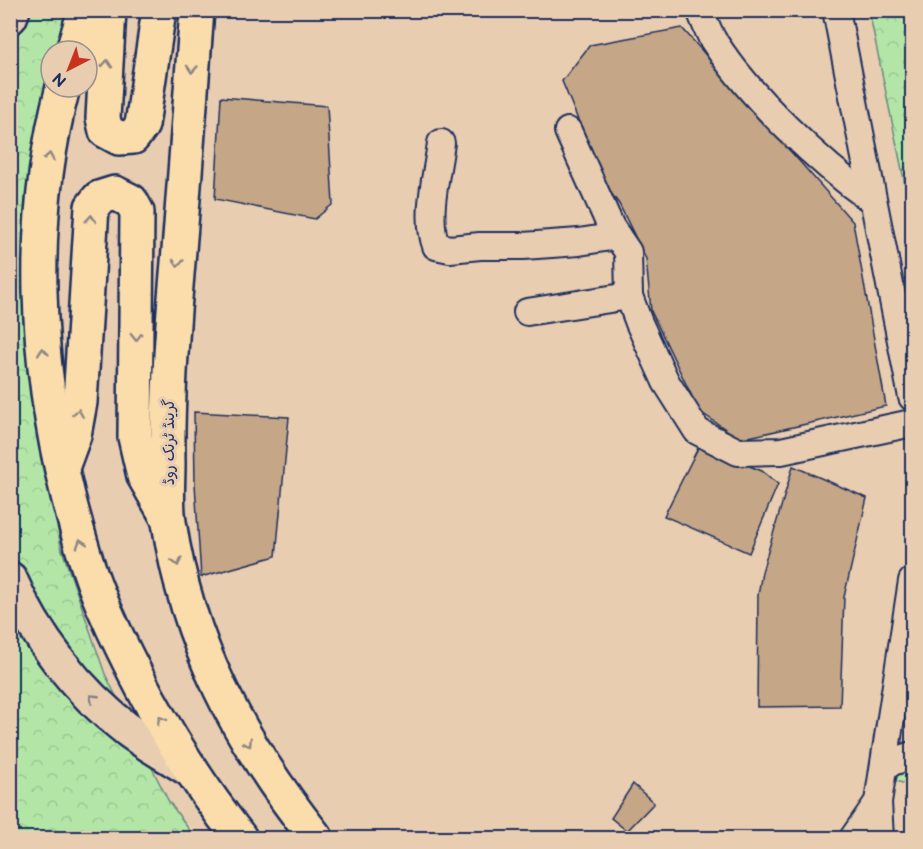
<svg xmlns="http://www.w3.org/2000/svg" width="923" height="849" viewBox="0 0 923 849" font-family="'Balsamiq Sans','Playpen Sans Arabic',sans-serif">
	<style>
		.grass { fill: url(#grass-tufts); stroke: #678a82; stroke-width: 1.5 }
		.forest { fill: url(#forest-crowns); stroke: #678a82; stroke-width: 1.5 }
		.building { fill: #c5a686; stroke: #1b2f5e; stroke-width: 1.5 }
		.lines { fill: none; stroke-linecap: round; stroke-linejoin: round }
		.street-casing { stroke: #1b2f5e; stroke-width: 30 }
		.secondary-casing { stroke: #1b2f5e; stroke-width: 38 }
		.highway-casing { stroke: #1b2f5e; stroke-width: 38 }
		.street { stroke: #e9cdb0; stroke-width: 26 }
		.secondary { stroke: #e9cdb0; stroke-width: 33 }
		.highway { stroke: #fbddab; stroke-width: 33 }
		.oneway { stroke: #8b8684 }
		.oneway2 { stroke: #827e87 }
		.labels { text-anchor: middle; stroke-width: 6; stroke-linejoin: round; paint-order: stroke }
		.street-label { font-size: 15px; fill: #1b2f5e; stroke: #e9cdb0 }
	</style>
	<defs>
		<pattern id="grass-tufts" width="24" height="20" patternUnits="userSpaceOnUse" patternTransform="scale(1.5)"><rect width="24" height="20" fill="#b3e6a6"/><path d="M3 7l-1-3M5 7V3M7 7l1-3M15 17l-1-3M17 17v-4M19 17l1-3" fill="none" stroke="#99c691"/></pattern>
		<pattern id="forest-crowns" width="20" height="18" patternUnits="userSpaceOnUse" patternTransform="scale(1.5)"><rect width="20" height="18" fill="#b3e6a6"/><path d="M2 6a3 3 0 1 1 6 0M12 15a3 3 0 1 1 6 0" fill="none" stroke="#99c691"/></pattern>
	</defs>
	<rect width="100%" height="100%" fill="#e9cdb0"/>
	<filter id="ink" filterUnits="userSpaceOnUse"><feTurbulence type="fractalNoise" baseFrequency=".0167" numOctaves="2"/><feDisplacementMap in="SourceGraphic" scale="12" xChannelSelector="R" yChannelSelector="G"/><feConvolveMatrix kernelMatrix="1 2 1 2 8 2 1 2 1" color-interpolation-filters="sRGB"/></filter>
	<g filter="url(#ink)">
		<polygon class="grass" points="902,170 912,170 912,220"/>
		<g class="forest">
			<polygon points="10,11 77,11 63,51 51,51 39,422 61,547 105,674 168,800 195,838 11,838"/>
			<polygon points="869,11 912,11 912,170 902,170"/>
			<polygon points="912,760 912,786 896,781 902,764"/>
		</g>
		<g class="building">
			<polygon points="682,28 853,222 886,406 740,439 699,411 651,311 646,259 619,204 605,185 562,81 590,45"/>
			<polygon points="221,97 327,106 333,204 315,219 215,199"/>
			<polygon points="194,412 289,417 276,556 201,577 195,484"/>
			<polygon points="699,446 762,471 778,484 749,553 664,516"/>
			<polygon points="793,466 867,498 844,597 840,706 757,707 758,595 762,572"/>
			<polygon points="633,784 654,803 627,831 611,818"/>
		</g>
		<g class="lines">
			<g class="street-casing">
				<g id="street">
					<path d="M700 10C704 20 708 31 713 40 750 97 818 162 873 201"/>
					<polyline points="836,10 912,397"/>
					<polyline points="568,131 611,227 628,252 629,296 639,323 666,382 697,431 738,452 781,451 912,423"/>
					<path d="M441 143C437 175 425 215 436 246L450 249 480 246H523L579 242 617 236"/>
					<polyline points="527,312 629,296"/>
					<polyline points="884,765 912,755"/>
					<polyline points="853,838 878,802"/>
					<polyline points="880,838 878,802 912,581"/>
				</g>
			</g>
			<g class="secondary-casing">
				<g id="secondary">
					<polyline points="10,17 13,10"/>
					<path d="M10 579C35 637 78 692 128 730 148 745 170 757 190 770"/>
				</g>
			</g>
			<g class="highway-casing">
				<g id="highway">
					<polyline points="109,10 103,118 106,131 119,138 133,137 142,125 159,10"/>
					<path d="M197 10C190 102 184 194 176 286 171 345 167 404 168 463 168 482 166 503 169 522 187 643 240 743 316 838"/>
					<polyline points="73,51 85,10"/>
					<path d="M63 87C28 220 35 363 68 496 78 534 88 572 104 608 140 690 185 768 240 838"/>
					<polyline points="63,465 74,435 80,402 92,207 99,198 115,193 131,201 137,212 135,437 144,476 168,518"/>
				</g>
			</g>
			<use href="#street" class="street"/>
			<use href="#secondary" class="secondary"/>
			<use href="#highway" class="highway"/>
		</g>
		<defs><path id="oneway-chevron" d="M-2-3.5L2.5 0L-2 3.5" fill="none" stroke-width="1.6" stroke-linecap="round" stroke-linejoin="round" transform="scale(1.5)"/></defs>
		<g class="oneway">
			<use href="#oneway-chevron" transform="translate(107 64) rotate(-86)"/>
			<use href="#oneway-chevron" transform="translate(192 69) rotate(94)"/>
			<use href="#oneway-chevron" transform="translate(49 157) rotate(-80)"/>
			<use href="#oneway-chevron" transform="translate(91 219) rotate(-86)"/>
			<use href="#oneway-chevron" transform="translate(178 263) rotate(94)"/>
			<use href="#oneway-chevron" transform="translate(136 337) rotate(90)"/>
			<use href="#oneway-chevron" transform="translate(43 352) rotate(-95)"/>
			<use href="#oneway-chevron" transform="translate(78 413) rotate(-81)"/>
			<use href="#oneway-chevron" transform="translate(81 543) rotate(-108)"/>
			<use href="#oneway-chevron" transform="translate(177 562) rotate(77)"/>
			<use href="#oneway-chevron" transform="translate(161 720) rotate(-120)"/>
			<use href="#oneway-chevron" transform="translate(248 743) rotate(58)"/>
		</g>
		<use class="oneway2" href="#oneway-chevron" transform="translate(93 698) rotate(-136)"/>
	</g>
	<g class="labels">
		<g class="street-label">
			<text transform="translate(169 442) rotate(-90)" y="5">گرینڈ ٹرنک روڈ</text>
		</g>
	</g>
	<rect width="923" height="849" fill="none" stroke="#e9cdb0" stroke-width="36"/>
	<rect x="18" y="18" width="887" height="813" fill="none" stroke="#1b2f5e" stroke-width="2" filter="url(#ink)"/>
	<g transform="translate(69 69) rotate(222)"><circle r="28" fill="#e9cdb0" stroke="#978e8f" stroke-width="1.5"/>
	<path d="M0-4.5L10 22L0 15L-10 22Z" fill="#c8321e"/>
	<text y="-9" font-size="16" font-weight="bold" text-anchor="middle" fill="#1b2f5e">N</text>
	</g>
</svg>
